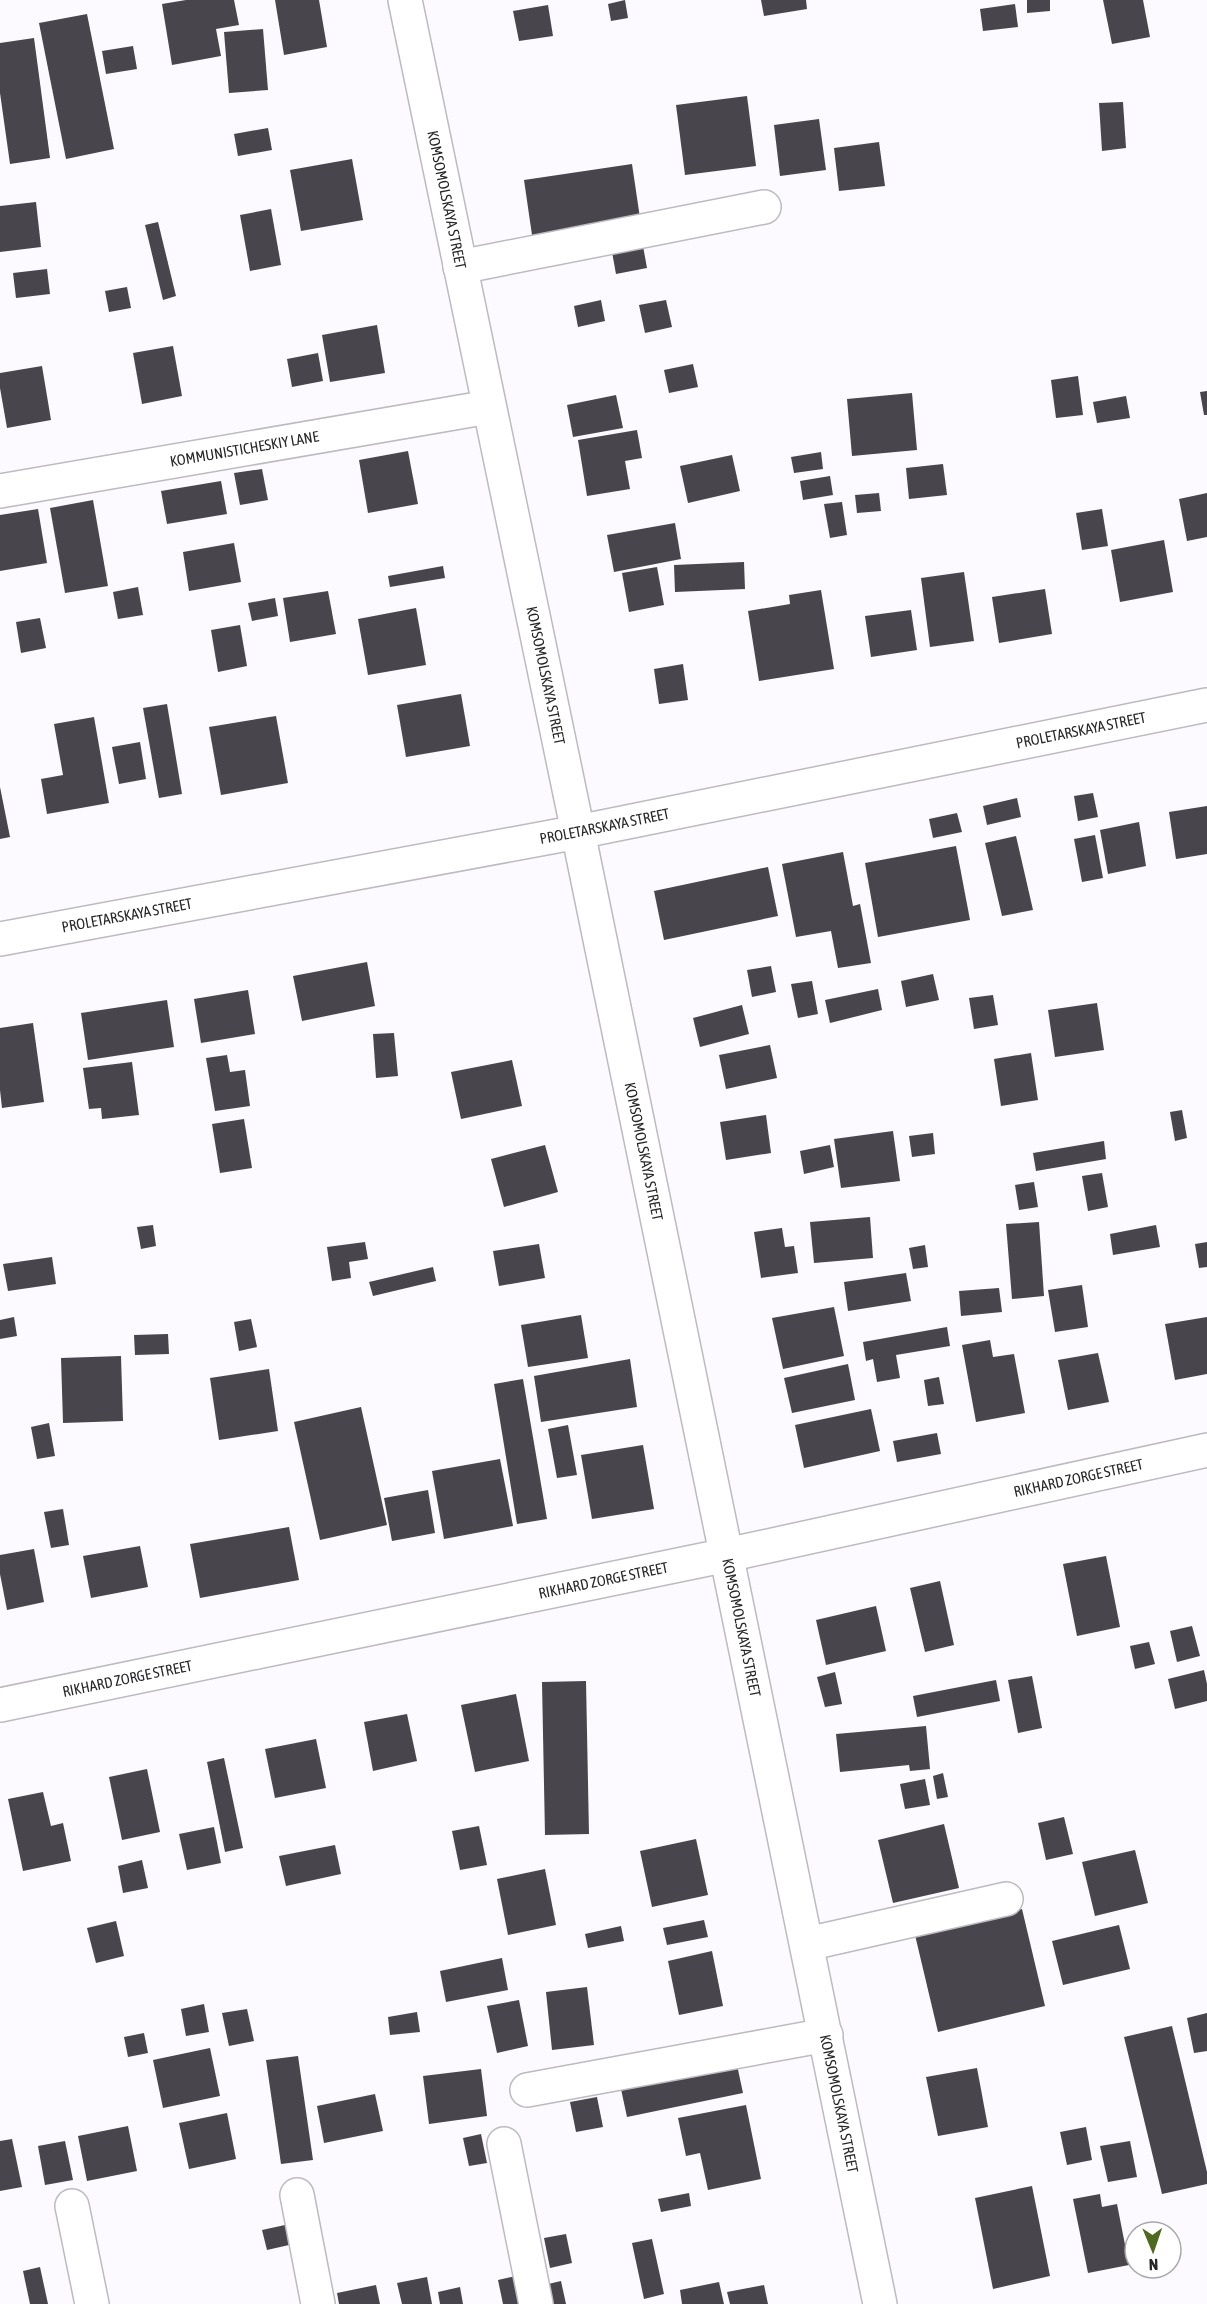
<svg xmlns="http://www.w3.org/2000/svg" width="1207" height="2304" viewBox="0 0 1207 2304" font-family="'Asap Condensed',sans-serif">
	<style>
		.building { fill: #48454c }
		.lines { fill: none; stroke-linecap: round; stroke-linejoin: round }
		.minor-casing { stroke: #bdbac2; stroke-width: 36 }
		.minor { stroke: #fff; stroke-width: 33 }
		.labels { text-anchor: middle; stroke-width: 6; stroke-linejoin: round; paint-order: stroke }
		.street-label { font-size: 15px; fill: #272629; stroke: #fff }
	</style>
	<rect width="100%" height="100%" fill="#fcfaff"/>
	<g class="building">
		<polygon points="186,0 234,0 239,25 216,29 221,56 172,65 162,4"/>
		<polygon points="275,0 319,0 327,47 284,55"/>
		<polygon points="625,0 628,18 611,21 608,4"/>
		<polygon points="761,0 806,0 807,9 764,16"/>
		<polygon points="1027,0 1050,0 1050,11 1027,13"/>
		<polygon points="1103,0 1143,0 1150,37 1112,44"/>
		<polygon points="1015,4 1018,27 983,31 980,9"/>
		<polygon points="548,5 553,36 519,41 513,11"/>
		<polygon points="87,14 114,149 66,159 39,23"/>
		<polygon points="263,29 268,90 229,93 224,32"/>
		<polygon points="34,38 50,158 10,164 0,93 0,43"/>
		<polygon points="133,46 137,69 106,74 102,51"/>
		<polygon points="747,96 756,166 685,175 676,105"/>
		<polygon points="1123,102 1126,148 1102,151 1099,103"/>
		<polygon points="819,119 826,170 780,176 774,125"/>
		<polygon points="268,128 272,150 238,156 234,134"/>
		<polygon points="879,142 885,186 839,191 834,148"/>
		<polygon points="352,159 363,220 301,231 290,170"/>
		<polygon points="632,164 640,218 532,235 524,180"/>
		<polygon points="36,202 41,247 0,252 0,206"/>
		<polygon points="271,209 281,265 250,271 240,215"/>
		<polygon points="158,222 176,296 163,300 145,225"/>
		<polygon points="643,246 647,268 616,274 612,252"/>
		<polygon points="47,269 50,294 16,298 13,273"/>
		<polygon points="127,287 131,308 109,312 105,291"/>
		<polygon points="601,300 605,321 578,327 574,306"/>
		<polygon points="666,300 672,327 645,333 639,305"/>
		<polygon points="377,325 385,373 330,382 322,335"/>
		<polygon points="173,346 182,396 142,404 133,353"/>
		<polygon points="318,353 323,381 292,387 287,359"/>
		<polygon points="693,364 698,387 669,393 664,370"/>
		<polygon points="42,366 51,420 7,428 0,388 0,373"/>
		<polygon points="1078,376 1083,415 1056,418 1051,380"/>
		<polygon points="1207,391 1207,415 1204,415 1200,392"/>
		<polygon points="912,393 917,450 852,456 847,399"/>
		<polygon points="616,395 623,428 573,437 567,405"/>
		<polygon points="1126,396 1130,418 1097,423 1093,402"/>
		<polygon points="637,430 642,458 625,461 630,489 587,496 578,440"/>
		<polygon points="408,451 418,504 368,513 359,460"/>
		<polygon points="821,452 823,469 794,473 791,457"/>
		<polygon points="732,455 740,491 688,503 680,466"/>
		<polygon points="943,464 947,495 909,499 906,468"/>
		<polygon points="262,469 268,500 240,505 234,473"/>
		<polygon points="830,476 833,495 803,500 800,481"/>
		<polygon points="221,481 227,514 167,524 161,491"/>
		<polygon points="879,493 881,511 857,513 855,495"/>
		<polygon points="1207,493 1207,537 1187,541 1179,499"/>
		<polygon points="93,500 108,586 65,593 50,508"/>
		<polygon points="842,502 847,535 830,538 824,504"/>
		<polygon points="38,509 47,563 0,571 0,515"/>
		<polygon points="1102,509 1108,546 1082,550 1076,513"/>
		<polygon points="675,523 681,559 614,572 607,535"/>
		<polygon points="1164,540 1173,592 1120,602 1111,550"/>
		<polygon points="234,543 241,582 189,591 183,552"/>
		<polygon points="744,562 745,589 675,592 674,565"/>
		<polygon points="443,566 445,578 390,587 388,576"/>
		<polygon points="657,567 664,605 629,612 622,573"/>
		<polygon points="964,572 974,641 930,647 921,578"/>
		<polygon points="138,587 143,615 118,619 113,592"/>
		<polygon points="1045,589 1052,634 999,643 992,597"/>
		<polygon points="821,590 834,669 759,681 748,611 790,604 789,595"/>
		<polygon points="328,591 336,634 290,642 283,598"/>
		<polygon points="275,598 278,616 252,621 248,603"/>
		<polygon points="416,608 426,665 368,675 358,619"/>
		<polygon points="911,610 917,650 871,657 865,616"/>
		<polygon points="40,618 46,648 21,653 16,622"/>
		<polygon points="240,625 247,666 218,672 211,630"/>
		<polygon points="683,664 688,700 659,704 654,669"/>
		<polygon points="461,694 470,746 406,757 397,705"/>
		<polygon points="167,704 182,794 159,798 143,708"/>
		<polygon points="276,716 288,783 221,795 209,727"/>
		<polygon points="94,717 109,803 47,814 41,779 63,775 54,724"/>
		<polygon points="140,742 146,779 119,784 112,747"/>
		<polygon points="0,787 10,837 0,839"/>
		<polygon points="1093,793 1098,817 1078,821 1074,796"/>
		<polygon points="1017,798 1021,817 987,825 983,806"/>
		<polygon points="1207,806 1207,854 1176,859 1169,812"/>
		<polygon points="957,813 962,832 933,838 929,819"/>
		<polygon points="1139,822 1146,866 1108,874 1100,830"/>
		<polygon points="1095,835 1103,878 1082,882 1074,839"/>
		<polygon points="1016,836 1033,910 1002,916 985,843"/>
		<polygon points="956,846 970,920 878,937 865,863"/>
		<polygon points="843,852 853,906 860,904 871,963 838,968 831,931 796,937 782,864"/>
		<polygon points="768,867 778,916 664,940 654,891"/>
		<polygon points="367,962 375,1006 302,1021 293,976"/>
		<polygon points="771,966 776,992 752,997 747,970"/>
		<polygon points="933,974 939,1000 906,1007 901,981"/>
		<polygon points="812,981 818,1014 798,1018 791,984"/>
		<polygon points="878,989 882,1010 830,1023 825,1000"/>
		<polygon points="248,990 255,1034 201,1043 194,999"/>
		<polygon points="993,995 998,1025 974,1029 969,998"/>
		<polygon points="167,1000 174,1047 88,1060 81,1013"/>
		<polygon points="1097,1003 1104,1050 1055,1057 1048,1010"/>
		<polygon points="742,1005 749,1034 700,1047 693,1018"/>
		<polygon points="33,1023 44,1102 2,1108 0,1090 0,1028"/>
		<polygon points="394,1033 398,1076 376,1078 373,1034"/>
		<polygon points="770,1045 777,1078 726,1089 719,1055"/>
		<polygon points="1031,1053 1038,1100 1001,1106 994,1059"/>
		<polygon points="227,1055 230,1072 245,1070 250,1106 215,1111 206,1058"/>
		<polygon points="512,1060 522,1106 461,1119 451,1072"/>
		<polygon points="132,1062 139,1115 102,1119 101,1108 89,1109 83,1068"/>
		<polygon points="1182,1110 1187,1138 1175,1141 1170,1112"/>
		<polygon points="766,1115 771,1153 726,1160 720,1122"/>
		<polygon points="244,1119 252,1168 220,1173 212,1124"/>
		<polygon points="893,1131 900,1181 841,1188 834,1139"/>
		<polygon points="933,1133 935,1154 912,1157 909,1136"/>
		<polygon points="1104,1141 1106,1159 1036,1171 1033,1153"/>
		<polygon points="545,1145 558,1192 504,1207 491,1159"/>
		<polygon points="830,1145 834,1167 804,1174 800,1151"/>
		<polygon points="1102,1173 1108,1207 1088,1211 1082,1176"/>
		<polygon points="1034,1182 1038,1207 1019,1210 1015,1185"/>
		<polygon points="870,1217 873,1258 814,1263 810,1222"/>
		<polygon points="1039,1222 1044,1296 1012,1299 1006,1224"/>
		<polygon points="153,1225 156,1246 141,1249 137,1227"/>
		<polygon points="1156,1225 1160,1247 1113,1255 1110,1234"/>
		<polygon points="782,1228 785,1247 794,1246 798,1273 761,1278 754,1232"/>
		<polygon points="365,1242 368,1259 349,1262 351,1278 332,1281 327,1247"/>
		<polygon points="1207,1242 1207,1267 1199,1268 1195,1244"/>
		<polygon points="539,1244 545,1278 499,1286 493,1251"/>
		<polygon points="925,1245 928,1267 913,1269 909,1248"/>
		<polygon points="52,1257 56,1284 8,1291 3,1264"/>
		<polygon points="433,1267 436,1281 373,1296 369,1282"/>
		<polygon points="906,1273 911,1301 848,1311 844,1282"/>
		<polygon points="1082,1285 1088,1327 1055,1332 1048,1290"/>
		<polygon points="999,1288 1002,1312 961,1316 959,1291"/>
		<polygon points="834,1307 844,1356 783,1369 772,1318"/>
		<polygon points="581,1315 588,1358 528,1367 521,1325"/>
		<polygon points="14,1317 17,1336 0,1339 0,1320"/>
		<polygon points="1207,1317 1207,1374 1175,1380 1165,1324"/>
		<polygon points="251,1319 257,1347 239,1351 234,1322"/>
		<polygon points="947,1327 950,1346 896,1355 900,1378 877,1382 873,1359 866,1361 863,1342"/>
		<polygon points="168,1334 169,1354 135,1355 134,1335"/>
		<polygon points="990,1340 993,1357 1014,1354 1025,1413 976,1422 962,1345"/>
		<polygon points="1098,1353 1109,1402 1068,1410 1058,1360"/>
		<polygon points="121,1356 123,1421 63,1423 61,1358"/>
		<polygon points="630,1359 637,1407 541,1422 534,1376"/>
		<polygon points="848,1364 855,1400 792,1413 784,1378"/>
		<polygon points="269,1369 278,1431 219,1440 210,1378"/>
		<polygon points="939,1377 944,1404 928,1406 924,1380"/>
		<polygon points="523,1379 547,1519 517,1524 494,1384"/>
		<polygon points="361,1407 387,1525 320,1540 294,1422"/>
		<polygon points="871,1409 880,1451 804,1468 795,1425"/>
		<polygon points="49,1423 55,1456 37,1459 31,1427"/>
		<polygon points="568,1425 577,1475 557,1478 548,1429"/>
		<polygon points="937,1433 941,1454 897,1462 893,1441"/>
		<polygon points="643,1445 654,1509 592,1519 581,1455"/>
		<polygon points="500,1459 513,1526 444,1539 432,1471"/>
		<polygon points="428,1490 435,1533 392,1541 384,1498"/>
		<polygon points="63,1509 69,1545 51,1548 44,1512"/>
		<polygon points="289,1527 299,1580 200,1598 190,1544"/>
		<polygon points="140,1546 148,1587 91,1598 83,1556"/>
		<polygon points="34,1549 44,1602 7,1610 0,1574 0,1555"/>
		<polygon points="1106,1556 1120,1627 1077,1636 1063,1564"/>
		<polygon points="940,1581 954,1645 925,1652 910,1588"/>
		<polygon points="876,1606 886,1651 826,1665 816,1620"/>
		<polygon points="1192,1626 1200,1656 1177,1662 1170,1631"/>
		<polygon points="1149,1642 1155,1664 1135,1669 1130,1646"/>
		<polygon points="1204,1670 1207,1684 1207,1701 1175,1709 1168,1679"/>
		<polygon points="835,1672 842,1704 825,1707 817,1677"/>
		<polygon points="1032,1676 1042,1728 1018,1733 1008,1680"/>
		<polygon points="996,1680 1000,1701 917,1717 913,1696"/>
		<polygon points="586,1681 589,1834 545,1835 542,1682"/>
		<polygon points="516,1694 529,1761 475,1772 461,1705"/>
		<polygon points="407,1714 417,1761 373,1771 364,1722"/>
		<polygon points="926,1726 930,1769 910,1771 909,1765 840,1772 836,1734"/>
		<polygon points="316,1739 326,1788 275,1798 265,1749"/>
		<polygon points="224,1758 243,1848 225,1852 207,1762"/>
		<polygon points="147,1769 160,1832 122,1840 109,1777"/>
		<polygon points="943,1773 948,1797 937,1799 933,1776"/>
		<polygon points="925,1779 930,1805 905,1809 900,1784"/>
		<polygon points="43,1792 51,1826 63,1823 71,1861 23,1871 8,1799"/>
		<polygon points="1064,1817 1073,1854 1046,1860 1038,1823"/>
		<polygon points="944,1824 959,1888 893,1903 878,1840"/>
		<polygon points="479,1826 487,1865 460,1870 452,1831"/>
		<polygon points="214,1827 221,1863 187,1870 179,1834"/>
		<polygon points="696,1839 708,1895 652,1907 640,1851"/>
		<polygon points="335,1845 341,1874 286,1886 279,1856"/>
		<polygon points="1135,1850 1148,1903 1095,1916 1082,1862"/>
		<polygon points="142,1860 148,1888 123,1893 118,1866"/>
		<polygon points="545,1869 556,1925 508,1935 497,1879"/>
		<polygon points="1022,1909 1045,2006 938,2032 915,1935"/>
		<polygon points="704,1920 708,1937 667,1945 663,1928"/>
		<polygon points="116,1921 124,1956 96,1963 87,1928"/>
		<polygon points="1119,1925 1130,1969 1063,1985 1052,1941"/>
		<polygon points="621,1926 624,1941 588,1948 585,1934"/>
		<polygon points="712,1951 723,2006 679,2015 668,1961"/>
		<polygon points="502,1958 508,1990 446,2002 440,1971"/>
		<polygon points="587,1987 594,2045 552,2050 546,1992"/>
		<polygon points="519,2000 528,2046 497,2053 487,2006"/>
		<polygon points="204,2004 209,2032 186,2036 181,2009"/>
		<polygon points="247,2009 254,2041 229,2046 222,2013"/>
		<polygon points="417,2012 420,2032 390,2035 388,2017"/>
		<polygon points="1207,2013 1207,2051 1194,2053 1187,2018"/>
		<polygon points="1172,2026 1207,2172 1207,2184 1162,2194 1124,2037"/>
		<polygon points="144,2033 148,2053 128,2057 124,2037"/>
		<polygon points="210,2048 220,2096 163,2108 153,2060"/>
		<polygon points="298,2056 313,2160 281,2164 266,2060"/>
		<polygon points="737,2065 743,2093 627,2117 621,2089"/>
		<polygon points="977,2068 988,2127 938,2136 926,2077"/>
		<polygon points="481,2069 487,2116 429,2124 423,2076"/>
		<polygon points="375,2094 383,2131 324,2143 317,2106"/>
		<polygon points="597,2097 603,2127 576,2132 570,2102"/>
		<polygon points="746,2105 761,2179 708,2190 700,2153 686,2156 678,2118"/>
		<polygon points="227,2113 236,2159 189,2169 179,2123"/>
		<polygon points="128,2126 137,2171 87,2181 78,2136"/>
		<polygon points="1086,2127 1092,2160 1067,2165 1060,2132"/>
		<polygon points="481,2134 487,2163 469,2166 463,2138"/>
		<polygon points="12,2139 22,2187 0,2191 0,2141"/>
		<polygon points="65,2141 73,2180 45,2185 38,2146"/>
		<polygon points="1130,2141 1137,2177 1108,2182 1100,2146"/>
		<polygon points="1032,2186 1050,2276 993,2289 975,2198"/>
		<polygon points="689,2193 691,2206 661,2212 658,2199"/>
		<polygon points="1100,2194 1102,2207 1117,2204 1129,2265 1088,2273 1073,2199"/>
		<polygon points="285,2225 289,2245 267,2250 262,2230"/>
		<polygon points="566,2234 572,2263 550,2268 544,2238"/>
		<polygon points="652,2239 664,2294 644,2299 632,2243"/>
		<polygon points="40,2267 48,2304 30,2304 23,2271"/>
		<polygon points="516,2276 522,2304 503,2304 498,2280"/>
		<polygon points="427,2277 432,2304 402,2304 397,2283"/>
		<polygon points="561,2281 566,2304 548,2304 544,2285"/>
		<polygon points="719,2282 724,2304 682,2304 680,2290"/>
		<polygon points="376,2285 380,2304 339,2304 337,2293"/>
		<polygon points="764,2285 768,2304 730,2304 727,2292"/>
		<polygon points="460,2287 463,2304 440,2304 438,2292"/>
	</g>
	<g class="lines">
		<g class="minor-casing">
			<g id="minor">
				<path id="s1" d="M405 0 578 832 880 2304"/>
				<polyline points="460,267 764,207"/>
				<path id="s2" d="M0 491 489 407"/>
				<path id="s3" d="M0 939 578 832 1207 705"/>
				<path id="s4" d="M0 1705 727 1555 1207 1450"/>
				<polyline points="807,1944 1006,1899"/>
				<polyline points="527,2090 826,2035"/>
				<polyline points="504,2144 536,2304"/>
				<polyline points="297,2195 318,2304"/>
				<polyline points="72,2206 92,2304"/>
			</g>
		</g>
		<use href="#minor" class="minor"/>
	</g>
	<g class="labels">
		<g class="street-label">
			<text dy="5" stroke="none"><textPath href="#s1" startOffset="204">KOMSOMOLSKAYA STREET</textPath></text>
			<text dy="5" stroke="none"><textPath href="#s2" startOffset="248">KOMMUNISTICHESKIY LANE</textPath></text>
			<text dy="5" stroke="none"><textPath href="#s1" startOffset="690">KOMSOMOLSKAYA STREET</textPath></text>
			<text dy="5" stroke="none"><textPath href="#s3" startOffset="1101">PROLETARSKAYA STREET</textPath></text>
			<text dy="5" stroke="none"><textPath href="#s3" startOffset="615">PROLETARSKAYA STREET</textPath></text>
			<text dy="5" stroke="none"><textPath href="#s3" startOffset="129">PROLETARSKAYA STREET</textPath></text>
			<text dy="5" stroke="none"><textPath href="#s1" startOffset="1176">KOMSOMOLSKAYA STREET</textPath></text>
			<text dy="5" stroke="none"><textPath href="#s4" startOffset="1102">RIKHARD ZORGE STREET</textPath></text>
			<text dy="5" stroke="none"><textPath href="#s4" startOffset="616">RIKHARD ZORGE STREET</textPath></text>
			<text dy="5" stroke="none"><textPath href="#s1" startOffset="1662">KOMSOMOLSKAYA STREET</textPath></text>
			<text dy="5" stroke="none"><textPath href="#s4" startOffset="130">RIKHARD ZORGE STREET</textPath></text>
			<text dy="5" stroke="none"><textPath href="#s1" startOffset="2148">KOMSOMOLSKAYA STREET</textPath></text>
		</g>
	</g>
	<g transform="translate(1153 2250) rotate(178)"><circle r="28" fill="#ffffff" stroke="#a9a8a9" stroke-width="1.5"/>
	<path d="M0-4.5L10 22L0 15L-10 22Z" fill="#4d6a1e"/>
	<text y="-9" font-size="16" font-weight="bold" text-anchor="middle" fill="#272629">N</text>
	</g>
</svg>
